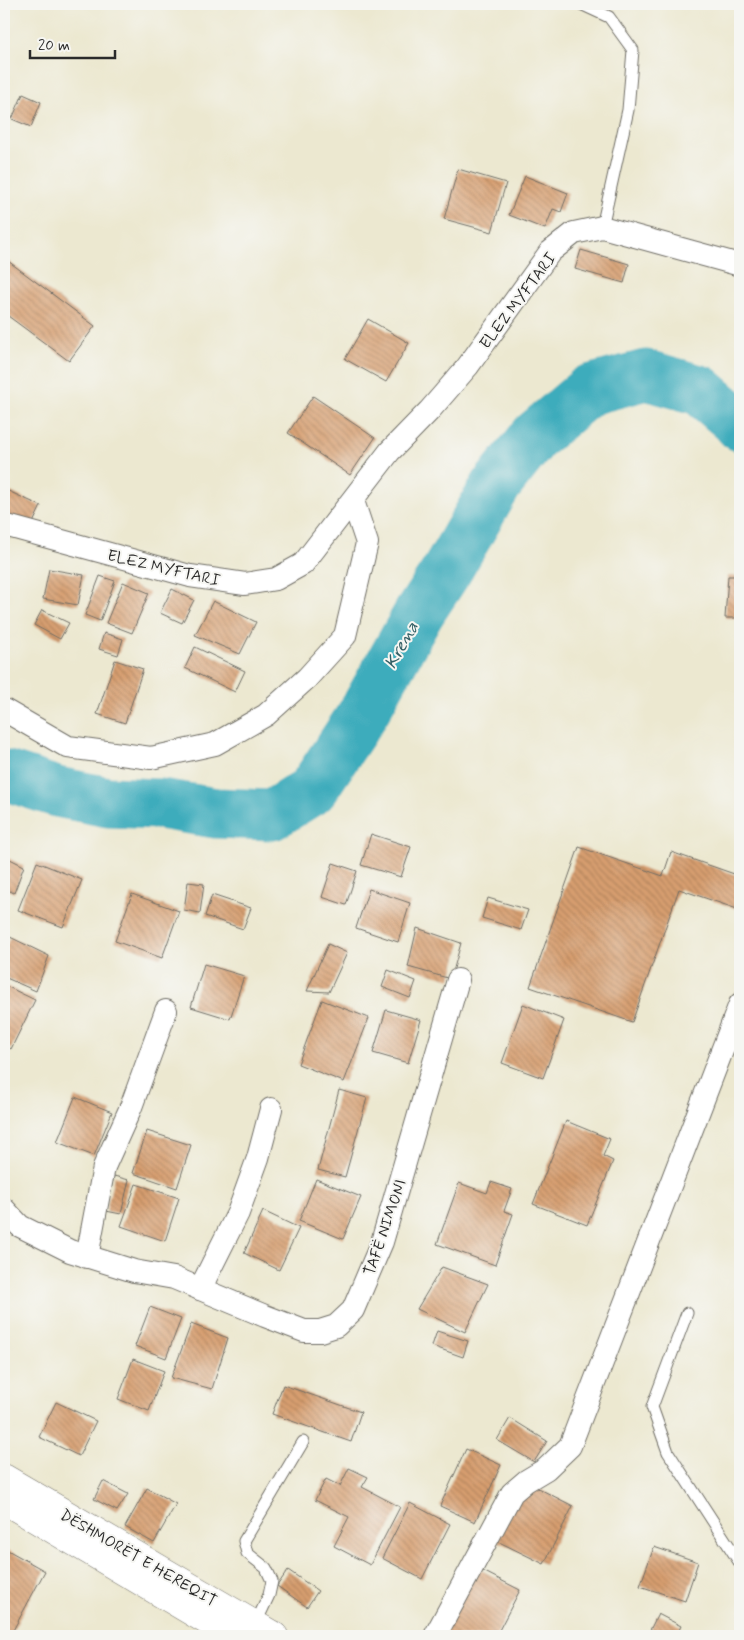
<svg xmlns="http://www.w3.org/2000/svg" width="744" height="1640" viewBox="0 0 744 1640" font-family="Mynerve,sans-serif">
	<style>
		.lines { fill: none; stroke-linecap: round; stroke-linejoin: round }
		.river { stroke: #3eacbc; stroke-width: 51 }
		.building { fill: url(#building-back-hatch) }
		.service-casing { stroke: #6f6d65; stroke-width: 13 }
		.minor-casing { stroke: #6f6d65; stroke-width: 24 }
		.secondary-casing { stroke: #6f6d65; stroke-width: 29 }
		.service { stroke: #fff; stroke-width: 11 }
		.minor { stroke: #fff; stroke-width: 22 }
		.secondary { stroke: #fff; stroke-width: 28 }
		.labels { text-anchor: middle; stroke-width: 4; stroke-linejoin: round; paint-order: stroke }
		.street-label { font-size: 16px; fill: #2b2b2b; stroke: #f6f6f2 }
		.water-label { font-size: 18px; font-style: italic; fill: #335f65; stroke: #f6f6f2 }
	</style>
	<defs>
		<pattern id="building-back-hatch" width="6" height="6" patternUnits="userSpaceOnUse" patternTransform="scale(1.25)"><rect width="6" height="6" fill="#d79e6f"/><path d="M-1 5l2 2M0 0l6 6M5-1l2 2" fill="none" stroke="#af815b"/></pattern>
	</defs>
	<rect width="100%" height="100%" fill="#f6f6f2"/>
	<filter id="ink" filterUnits="userSpaceOnUse"><feTurbulence type="fractalNoise" baseFrequency=".02" numOctaves="2"/><feDisplacementMap in="SourceGraphic" scale="10" xChannelSelector="R" yChannelSelector="G"/><feConvolveMatrix kernelMatrix="1 2 1 2 8 2 1 2 1" color-interpolation-filters="sRGB"/></filter>
	<filter id="wash" filterUnits="userSpaceOnUse"><feTurbulence type="fractalNoise" baseFrequency=".0096" numOctaves="4" result="noise"/><feDisplacementMap in="SourceGraphic" scale="20" xChannelSelector="R" yChannelSelector="G"/><feGaussianBlur stdDeviation="1.12" result="paint"/><feColorMatrix in="noise" values="0 0 0 0 0 0 0 0 0 0 0 0 0 0 0 0 0 1.4 0 .05"/><feComposite in="paint" operator="in"/></filter>
	<g filter="url(#wash)">
		<rect width="100%" height="100%" fill="#ece8d0"/>
		<g class="lines">
			<polyline class="river" points="4,775 57,792 108,802 160,804 216,813 272,815 312,790 362,715 419,613 446,572 497,484 535,436 589,390 646,375 700,390 734,419 740,426"/>
		</g>
		<g id="blocks">
			<g class="building">
				<polygon points="23,94 41,102 31,127 12,119"/>
				<polygon points="458,169 506,183 492,232 444,219"/>
				<polygon points="525,176 568,193 561,212 553,209 545,229 509,215"/>
				<polygon points="581,250 629,264 624,283 575,269"/>
				<polygon points="4,258 95,326 69,361 4,313"/>
				<polygon points="368,319 409,343 386,382 345,359"/>
				<polygon points="313,396 375,438 350,475 288,433"/>
				<polygon points="4,489 41,506 31,527 4,514"/>
				<polygon points="49,569 84,575 78,605 43,599"/>
				<polygon points="100,576 115,581 100,621 85,615"/>
				<polygon points="728,576 740,576 740,618 725,618"/>
				<polygon points="123,582 149,593 132,633 106,623"/>
				<polygon points="172,589 194,600 182,623 160,613"/>
				<polygon points="213,601 256,622 240,654 195,635"/>
				<polygon points="42,610 69,623 60,639 34,625"/>
				<polygon points="104,633 123,639 118,655 99,649"/>
				<polygon points="195,647 245,671 235,692 185,668"/>
				<polygon points="115,660 143,669 125,723 97,714"/>
				<polygon points="371,834 411,847 401,877 361,865"/>
				<polygon points="579,847 663,876 671,852 740,876 740,910 679,889 632,1022 530,987"/>
				<polygon points="4,856 24,866 14,893 4,888"/>
				<polygon points="37,862 82,880 63,927 18,910"/>
				<polygon points="333,863 357,871 346,905 322,897"/>
				<polygon points="188,882 204,884 200,913 184,910"/>
				<polygon points="369,889 410,903 398,942 356,928"/>
				<polygon points="132,894 179,911 162,958 115,941"/>
				<polygon points="212,895 251,908 243,929 205,916"/>
				<polygon points="488,898 528,910 521,930 482,918"/>
				<polygon points="417,928 461,943 451,979 408,967"/>
				<polygon points="10,937 49,956 36,991 4,977 4,950"/>
				<polygon points="328,944 347,953 329,992 307,991"/>
				<polygon points="204,964 244,976 230,1019 191,1007"/>
				<polygon points="388,970 416,981 410,998 382,987"/>
				<polygon points="4,985 35,1000 11,1049 4,1045"/>
				<polygon points="322,1000 369,1018 344,1082 298,1064"/>
				<polygon points="523,1004 564,1020 543,1078 502,1063"/>
				<polygon points="386,1010 421,1020 408,1063 373,1053"/>
				<polygon points="339,1090 367,1098 345,1177 318,1170"/>
				<polygon points="75,1097 112,1112 94,1156 57,1142"/>
				<polygon points="566,1121 610,1139 603,1156 613,1161 587,1225 533,1204"/>
				<polygon points="147,1131 191,1145 177,1188 133,1173"/>
				<polygon points="114,1176 129,1180 121,1214 106,1211"/>
				<polygon points="316,1179 361,1197 343,1239 299,1221"/>
				<polygon points="491,1182 512,1189 504,1211 513,1214 495,1265 437,1244 459,1183 487,1193"/>
				<polygon points="136,1184 179,1198 165,1241 121,1226"/>
				<polygon points="263,1211 299,1228 279,1270 244,1253"/>
				<polygon points="442,1267 488,1284 465,1332 417,1309"/>
				<polygon points="150,1307 181,1319 166,1358 135,1346"/>
				<polygon points="191,1324 228,1338 212,1389 171,1378"/>
				<polygon points="437,1331 468,1341 463,1357 432,1346"/>
				<polygon points="133,1359 164,1371 149,1411 118,1399"/>
				<polygon points="283,1385 361,1412 351,1442 272,1414"/>
				<polygon points="56,1402 96,1421 79,1456 39,1437"/>
				<polygon points="510,1418 547,1441 534,1462 497,1440"/>
				<polygon points="466,1449 501,1465 475,1522 440,1506"/>
				<polygon points="349,1468 368,1477 362,1487 400,1507 370,1565 334,1546 349,1517 315,1500 326,1479 340,1486"/>
				<polygon points="103,1481 128,1494 117,1511 94,1499"/>
				<polygon points="526,1482 573,1506 544,1564 497,1541"/>
				<polygon points="147,1488 176,1504 154,1543 125,1527"/>
				<polygon points="410,1503 450,1524 422,1579 382,1558"/>
				<polygon points="654,1547 698,1562 685,1601 640,1586"/>
				<polygon points="4,1548 45,1571 10,1636 4,1636"/>
				<polygon points="479,1569 520,1590 496,1636 443,1636"/>
				<polygon points="288,1570 318,1591 307,1607 277,1586"/>
				<polygon points="658,1614 681,1626 676,1636 647,1636"/>
			</g>
		</g>
	</g>
	<g filter="url(#ink)">
		<use href="#blocks" fill-opacity="0" stroke="#6f6d65" stroke-width="1"/>
		<g class="lines">
			<g class="service-casing">
				<g id="service">
					<polyline points="581,4 609,17 633,50 628,110 602,227"/>
					<polyline points="687,1313 652,1407 668,1452 740,1563"/>
					<polyline points="255,1625 269,1595 272,1581 266,1568 247,1553 244,1541 303,1442"/>
				</g>
			</g>
			<g class="minor-casing">
				<g id="minor">
					<polyline points="4,525 190,576 245,584 276,579 303,564 390,451 429,411 468,366 550,252 574,233 602,227 740,265"/>
					<polyline points="4,710 68,747 151,758 215,744 266,715 307,678 345,636 367,543 353,501"/>
					<polyline points="4,1209 20,1226 70,1251 134,1271 174,1278 265,1316 304,1331 320,1331 336,1326 353,1310 382,1242 458,980"/>
					<polyline points="87,1257 104,1167 131,1107 166,1011"/>
					<polyline points="200,1289 238,1213 258,1158 271,1109"/>
					<polyline points="435,1636 512,1493 526,1481 546,1469 570,1446 740,1004"/>
				</g>
			</g>
			<g class="secondary-casing">
				<g id="secondary">
					<polyline points="4,1478 274,1636"/>
					<polyline points="9,1503 233,1636"/>
				</g>
			</g>
			<use href="#service" class="service"/>
			<use href="#minor" class="minor"/>
			<use href="#secondary" class="secondary"/>
		</g>
	</g>
	<g class="labels">
		<g class="street-label">
			<text transform="translate(517 300) rotate(-53)" y="6">ELEZ MYFTARI</text>
			<text transform="translate(164 567) rotate(13)" y="6">ELEZ MYFTARI</text>
			<text transform="translate(384 1227) rotate(-71)" y="6">TAFË NIMONI</text>
			<text transform="translate(139 1557) rotate(30)" y="6">DËSHMORËT E HEREQIT</text>
		</g>
		<g class="water-label">
			<text transform="translate(401 645) rotate(-61)" y="6">Krena</text>
		</g>
	</g>
	<rect width="744" height="1640" fill="none" stroke="#f6f6f2" stroke-width="20"/>
	<path d="M30 50v8h85v-8" fill="none" stroke="#2b2b2b" stroke-width="2.5"/>
	<text x="38" y="50" font-size="15" fill="#2b2b2b" stroke="#f6f6f2" stroke-width="4" paint-order="stroke">20 m</text>
</svg>
